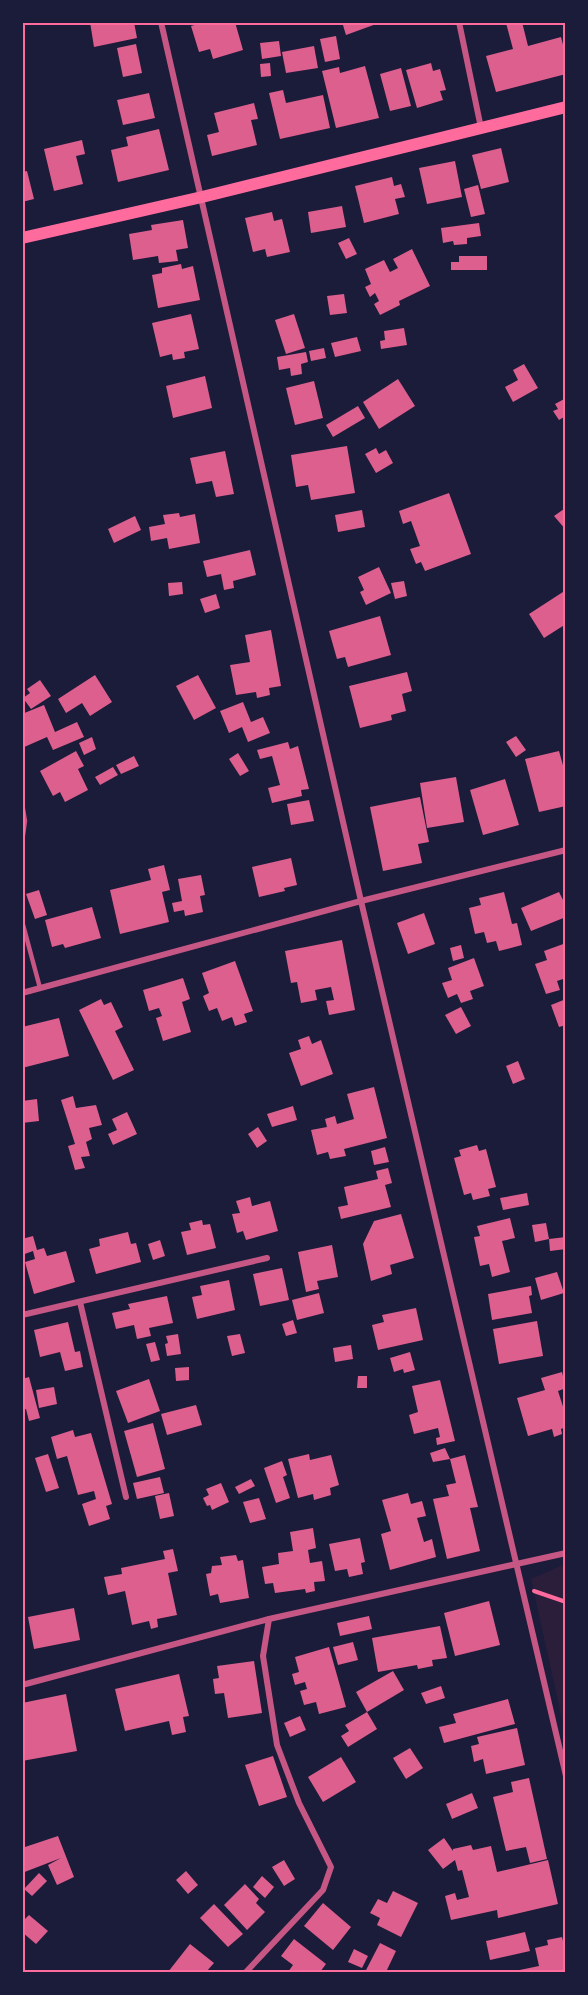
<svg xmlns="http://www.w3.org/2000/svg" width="588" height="1995" viewBox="0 0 588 1995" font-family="'PT Sans',sans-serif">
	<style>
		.green { fill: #2a1e3b }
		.building { fill: #dd5f8e }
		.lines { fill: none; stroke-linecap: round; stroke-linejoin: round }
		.path { stroke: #ff6b9d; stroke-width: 4 }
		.service { stroke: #c65784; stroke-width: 4.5 }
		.minor { stroke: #c65784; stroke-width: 6 }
		.secondary { stroke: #ff6b9d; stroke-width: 12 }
		.neatline { fill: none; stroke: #ff6b9d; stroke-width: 2 }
	</style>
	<rect width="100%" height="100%" fill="#1b1b3a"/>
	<polygon class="green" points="565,1564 565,1733 531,1579"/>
	<g class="building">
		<polygon points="90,22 134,22 137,38 94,47"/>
		<polygon points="205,22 235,22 243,50 213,59 210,49 199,52 191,26"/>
		<polygon points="342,22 379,22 379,23 346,35"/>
		<polygon points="522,22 528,46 561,37 566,56 566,74 496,92 486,56 513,49 506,23"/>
		<polygon points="336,36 340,59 325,62 320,39"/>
		<polygon points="279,41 281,56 262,59 260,43"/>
		<polygon points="136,44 142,73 123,77 117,48"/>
		<polygon points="314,46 318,68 286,73 282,52"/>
		<polygon points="270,63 271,76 261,77 260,64"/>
		<polygon points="431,63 433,71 440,69 446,90 440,91 443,100 417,108 406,70"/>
		<polygon points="365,66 379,118 336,128 322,71 339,67 340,73"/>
		<polygon points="401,68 411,106 390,111 380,74"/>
		<polygon points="283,90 286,103 323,95 330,128 280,139 269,93"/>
		<polygon points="149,93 155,118 123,125 117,100"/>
		<polygon points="254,103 258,119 251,120 257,145 212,156 207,135 219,132 214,113"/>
		<polygon points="159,129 169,170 118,182 111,150 128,146 126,137"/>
		<polygon points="82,140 85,154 76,156 83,184 54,191 44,149"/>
		<polygon points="501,148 509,182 481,189 472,155"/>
		<polygon points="455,161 462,197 427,204 419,168"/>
		<polygon points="27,171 34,199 22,202 22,172"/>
		<polygon points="392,177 394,186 401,184 405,197 395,199 399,214 364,223 355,186"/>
		<polygon points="478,185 485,214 471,217 464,189"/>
		<polygon points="342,206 346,227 311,233 308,212"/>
		<polygon points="272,212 274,221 282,219 290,252 267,257 265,249 253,252 245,218"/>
		<polygon points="183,220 188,248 176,250 178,261 159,263 158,256 133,260 129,234 152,230 151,225"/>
		<polygon points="479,223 481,236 467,238 467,244 454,245 453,241 443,243 441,228"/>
		<polygon points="349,238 357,254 346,259 338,243"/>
		<polygon points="412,249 430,286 399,301 400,305 380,315 374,304 379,301 375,293 370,297 365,287 371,284 365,269 384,260 390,272 398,268 393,259"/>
		<polygon points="459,256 487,256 487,270 451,270 451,262 459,262"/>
		<polygon points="181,264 182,269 193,266 200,300 158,308 152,275 162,273 162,268"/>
		<polygon points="344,294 347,313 330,315 327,296"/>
		<polygon points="191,314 199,349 184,352 185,358 173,360 172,354 160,357 152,323"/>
		<polygon points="294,314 305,348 286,354 275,320"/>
		<polygon points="404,328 407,345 381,349 380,341 385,340 384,331"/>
		<polygon points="357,337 361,351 335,357 331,343"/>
		<polygon points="324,348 326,358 311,361 309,351"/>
		<polygon points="306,352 308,362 301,364 302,374 291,376 290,368 279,370 277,357"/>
		<polygon points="524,364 538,388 513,402 505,387 518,380 513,370"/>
		<polygon points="205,376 212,408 173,418 166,386"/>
		<polygon points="398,379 415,406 379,429 363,402"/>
		<polygon points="314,381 323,418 295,425 286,388"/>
		<polygon points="566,398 566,419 564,417 559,420 553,411 558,409 555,404"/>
		<polygon points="358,406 365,418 333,437 326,425"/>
		<polygon points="347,446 355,493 311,500 308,485 296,487 291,455"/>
		<polygon points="376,448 379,454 386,450 393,463 376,473 365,454"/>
		<polygon points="225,451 234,494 216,497 212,481 196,484 190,458"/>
		<polygon points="449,493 471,554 425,571 421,562 416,564 410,549 420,546 411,521 403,524 399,511"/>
		<polygon points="564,509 566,511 566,530 554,516"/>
		<polygon points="362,510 365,527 338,532 335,515"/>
		<polygon points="179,513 180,517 195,514 200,543 169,549 167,538 151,541 149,527 165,524 163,515"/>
		<polygon points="135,516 141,530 114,543 108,529"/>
		<polygon points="250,550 256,575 233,581 234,588 224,590 221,574 207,577 203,561"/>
		<polygon points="379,567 391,593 366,605 360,592 364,590 358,577"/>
		<polygon points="404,581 407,596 395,599 391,583"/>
		<polygon points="182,582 183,594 169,596 168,583"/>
		<polygon points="566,590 566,624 544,638 529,614"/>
		<polygon points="216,594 220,608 205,613 200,599"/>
		<polygon points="380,616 391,655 348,667 345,657 337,659 329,631"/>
		<polygon points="271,630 281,686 269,688 270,695 257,698 256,692 236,695 230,665 250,662 245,635"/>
		<polygon points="407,672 412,691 402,694 406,711 391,715 392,720 360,728 349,686"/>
		<polygon points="95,675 112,702 90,716 82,703 66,713 58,699"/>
		<polygon points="198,675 216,708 194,720 176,686"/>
		<polygon points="40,680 51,696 31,709 23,698 30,693 27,689"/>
		<polygon points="243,702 251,722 263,717 270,733 248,742 242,727 229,733 220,711"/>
		<polygon points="44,705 55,732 77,722 84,737 53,750 47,737 22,748 22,714"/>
		<polygon points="516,736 526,750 516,757 506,742"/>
		<polygon points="92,737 96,749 84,755 79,743"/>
		<polygon points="288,742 290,749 298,746 309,789 301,790 302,796 272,803 268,788 280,785 272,756 260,759 257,750"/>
		<polygon points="76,751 84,766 78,769 88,790 65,802 60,792 53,796 40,771"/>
		<polygon points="559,751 566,776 566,806 539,812 525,759"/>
		<polygon points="238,753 249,771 240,776 229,759"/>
		<polygon points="134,756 139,766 121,774 116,765"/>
		<polygon points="113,767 118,775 100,785 95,777"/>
		<polygon points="456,777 464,822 427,828 420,783"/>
		<polygon points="505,779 519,825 483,835 470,790"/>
		<polygon points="420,797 429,842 418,844 422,863 383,871 370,807"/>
		<polygon points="309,800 314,821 291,825 287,804"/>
		<polygon points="291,858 297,885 284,888 285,891 259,897 252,867"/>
		<polygon points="164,865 170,890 162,892 169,922 120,934 110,890 151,880 148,869"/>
		<polygon points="201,875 205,895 200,896 203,912 185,916 184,910 174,912 172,903 182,901 178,879"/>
		<polygon points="39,890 47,915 35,919 26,894"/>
		<polygon points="504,892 512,924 517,923 522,945 499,951 496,941 487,943 484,932 475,934 469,908 481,905 479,898"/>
		<polygon points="559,892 566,906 566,917 531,931 521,908"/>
		<polygon points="92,907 101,938 65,948 63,944 52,947 45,920"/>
		<polygon points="424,913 435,944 408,954 397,923"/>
		<polygon points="342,940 355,1010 329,1015 326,1001 334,1000 331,987 315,990 317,1000 301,1003 297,982 291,983 285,951"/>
		<polygon points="566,943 566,978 557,981 560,990 546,994 535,964 547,960 544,951"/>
		<polygon points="461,945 464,958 453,961 450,948"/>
		<polygon points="474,958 484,986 470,991 473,999 461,1003 457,994 448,998 442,983 452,980 448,968"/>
		<polygon points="235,961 253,1011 244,1014 247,1022 235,1026 232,1017 222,1021 217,1008 209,1011 203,996 209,993 202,973"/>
		<polygon points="183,978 190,999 182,1002 191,1032 163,1041 156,1018 162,1016 159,1008 149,1011 143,990"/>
		<polygon points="101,999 104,1005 111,1002 123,1027 115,1031 134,1070 113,1080 79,1010"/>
		<polygon points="566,999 566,1025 559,1027 551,1005"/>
		<polygon points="461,1007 471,1026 456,1034 445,1015"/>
		<polygon points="59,1018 69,1056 22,1068 22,1027"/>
		<polygon points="309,1036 312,1044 321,1040 333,1074 301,1086 289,1053 301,1049 298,1040"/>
		<polygon points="518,1061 525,1079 513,1084 506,1066"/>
		<polygon points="374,1087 387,1138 344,1149 346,1156 330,1159 328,1152 317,1155 311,1130 327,1127 325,1119 335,1116 337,1124 354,1119 347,1094"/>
		<polygon points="73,1096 76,1108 96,1105 102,1125 89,1128 92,1139 86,1142 90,1156 81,1157 85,1168 75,1170 68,1146 75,1144 61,1100"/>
		<polygon points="37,1099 39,1121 22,1123 22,1101"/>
		<polygon points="293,1106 297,1120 272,1127 267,1114"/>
		<polygon points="127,1112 137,1134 113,1145 108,1134 117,1130 112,1119"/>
		<polygon points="258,1127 267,1141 257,1148 248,1134"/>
		<polygon points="477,1145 479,1151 486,1149 496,1187 488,1189 490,1196 473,1200 471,1193 464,1195 454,1158 461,1156 459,1150"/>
		<polygon points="385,1147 389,1162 374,1165 371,1151"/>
		<polygon points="388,1168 392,1183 385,1185 391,1207 341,1219 338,1207 348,1205 344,1187 378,1179 376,1171"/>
		<polygon points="527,1193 529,1205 503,1210 500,1198"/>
		<polygon points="250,1197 252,1206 270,1201 278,1231 246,1240 243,1231 237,1233 232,1214 240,1213 236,1201"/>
		<polygon points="401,1214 414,1258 390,1265 392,1274 371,1281 363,1244 374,1221"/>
		<polygon points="510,1218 515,1238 502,1241 510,1272 492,1277 489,1264 480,1266 474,1237 480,1236 477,1226"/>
		<polygon points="202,1220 203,1225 210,1224 216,1248 187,1255 181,1232 191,1230 189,1223"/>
		<polygon points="546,1223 549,1239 535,1242 532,1225"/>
		<polygon points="128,1232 131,1244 136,1243 141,1262 96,1274 89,1249 100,1246 99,1239"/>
		<polygon points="33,1236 37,1250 44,1248 47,1256 66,1251 75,1282 34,1294 25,1262 35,1259 33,1251 22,1255 22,1239"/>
		<polygon points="566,1237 566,1249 550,1251 549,1239"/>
		<polygon points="160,1240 165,1256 153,1260 148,1244"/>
		<polygon points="332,1245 338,1277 317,1281 319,1289 306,1292 298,1252"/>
		<polygon points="282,1268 289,1300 260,1306 253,1274"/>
		<polygon points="557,1272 564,1293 541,1300 535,1278"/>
		<polygon points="229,1280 235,1310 197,1319 192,1297 202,1295 200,1286"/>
		<polygon points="531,1286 532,1295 529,1296 532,1313 492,1320 488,1294"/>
		<polygon points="319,1293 324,1313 297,1320 292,1300"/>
		<polygon points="167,1296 173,1323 149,1328 151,1336 137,1339 134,1325 116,1329 112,1313 130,1309 128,1304"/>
		<polygon points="416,1308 423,1340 378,1350 372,1325 384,1322 382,1315"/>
		<polygon points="293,1320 297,1333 286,1336 282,1324"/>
		<polygon points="537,1321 543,1356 499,1364 493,1329"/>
		<polygon points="68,1322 75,1352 80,1351 83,1367 65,1371 60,1352 40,1357 34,1330"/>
		<polygon points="178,1334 181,1354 167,1356 165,1344 168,1343 166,1336"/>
		<polygon points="240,1334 245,1353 232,1356 227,1336"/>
		<polygon points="155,1342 160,1360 151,1362 146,1344"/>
		<polygon points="351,1345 353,1359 335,1362 333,1348"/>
		<polygon points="410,1352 415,1370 404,1373 403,1369 394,1372 390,1358"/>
		<polygon points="189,1367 189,1380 176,1381 175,1368"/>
		<polygon points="562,1372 566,1388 558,1391 566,1416 566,1427 561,1429 562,1434 554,1437 552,1429 528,1436 517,1398 545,1390 541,1378"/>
		<polygon points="358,1376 367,1376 367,1388 357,1388"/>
		<polygon points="29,1377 40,1418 29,1421 26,1409 22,1410 22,1379"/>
		<polygon points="149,1379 160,1411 128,1423 116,1391"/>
		<polygon points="440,1380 455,1441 437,1445 436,1438 440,1437 438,1428 414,1434 409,1415 418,1412 412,1386"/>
		<polygon points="54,1387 57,1404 39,1408 36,1390"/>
		<polygon points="196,1405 202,1425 167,1435 161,1414"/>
		<polygon points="153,1423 165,1469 137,1477 124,1431"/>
		<polygon points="73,1430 75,1437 91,1433 112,1504 106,1506 110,1519 89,1526 82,1504 96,1499 94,1491 78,1495 67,1456 57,1459 51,1437"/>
		<polygon points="445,1448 450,1459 465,1455 478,1507 470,1508 480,1551 447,1559 433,1499 449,1496 446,1485 456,1483 450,1459 433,1462 430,1453"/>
		<polygon points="48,1454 59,1488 46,1492 35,1458"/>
		<polygon points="309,1454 310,1460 331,1455 339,1485 330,1488 331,1495 314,1500 313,1494 298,1498 288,1459"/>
		<polygon points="282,1461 287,1475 283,1477 290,1498 276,1503 264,1468"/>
		<polygon points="160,1477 164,1493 137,1499 133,1483"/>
		<polygon points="251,1479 255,1486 239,1494 235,1487"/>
		<polygon points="221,1483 229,1502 212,1510 210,1505 207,1506 203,1498 209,1495 206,1489"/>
		<polygon points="169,1493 174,1516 160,1519 155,1496"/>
		<polygon points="408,1493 411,1504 422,1501 426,1516 417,1518 424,1542 432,1539 436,1557 390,1570 381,1534 391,1531 382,1500"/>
		<polygon points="259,1498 266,1519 250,1523 243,1502"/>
		<polygon points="313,1528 316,1548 308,1550 310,1563 322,1561 325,1581 314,1582 315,1591 306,1593 305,1589 275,1593 273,1583 265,1584 262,1567 279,1564 278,1553 293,1551 290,1532"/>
		<polygon points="360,1538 365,1562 361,1563 363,1574 349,1577 347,1569 335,1571 329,1544"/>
		<polygon points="173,1549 178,1571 168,1573 177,1615 157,1619 158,1627 151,1629 149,1621 132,1625 125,1591 108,1595 104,1577 122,1574 121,1568 165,1559 163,1551"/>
		<polygon points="236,1555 238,1561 243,1560 249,1598 220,1603 218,1594 210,1596 206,1574 211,1573 212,1566 222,1565 220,1557"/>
		<polygon points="489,1601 500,1645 455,1656 444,1613"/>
		<polygon points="74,1608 80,1640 34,1649 28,1617"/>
		<polygon points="369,1616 372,1629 340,1636 337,1623"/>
		<polygon points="440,1626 447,1658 432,1660 433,1666 418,1669 417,1665 378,1672 372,1638"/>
		<polygon points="353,1642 358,1660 338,1665 333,1647"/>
		<polygon points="329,1647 346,1707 319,1714 316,1702 304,1705 300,1691 307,1689 305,1682 295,1685 292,1674 299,1672 295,1657"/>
		<polygon points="254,1661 262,1713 228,1718 224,1693 215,1694 213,1679 219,1678 217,1666"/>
		<polygon points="393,1671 404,1690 367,1712 356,1692"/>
		<polygon points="179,1674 189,1716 183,1717 186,1732 172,1735 169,1721 125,1731 115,1689"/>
		<polygon points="441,1686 445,1698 426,1704 421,1693"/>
		<polygon points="66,1694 77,1751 22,1761 22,1703"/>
		<polygon points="508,1699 515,1724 444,1743 439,1727 456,1723 453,1714"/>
		<polygon points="367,1712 377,1729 348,1747 341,1736 349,1731 345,1725"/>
		<polygon points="300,1716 306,1730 290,1737 284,1723"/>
		<polygon points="517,1728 525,1765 486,1774 483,1759 474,1762 471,1746 479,1744 477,1737"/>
		<polygon points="410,1748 423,1768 406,1779 393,1758"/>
		<polygon points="273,1756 287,1797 259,1806 245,1765"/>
		<polygon points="341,1757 356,1782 323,1802 308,1777"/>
		<polygon points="529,1778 547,1859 530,1863 526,1847 506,1851 493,1797 513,1792 511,1782"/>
		<polygon points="472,1793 478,1808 452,1819 446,1804"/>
		<polygon points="58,1836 74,1877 57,1885 48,1865 61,1858 22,1873 22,1848"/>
		<polygon points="444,1838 453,1851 453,1849 471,1845 473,1850 491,1846 497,1872 548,1860 558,1904 498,1918 497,1910 451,1920 445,1896 455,1893 457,1900 469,1897 462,1870 458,1871 455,1860 443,1869 428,1850"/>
		<polygon points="284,1860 295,1879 284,1886 272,1867"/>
		<polygon points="186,1871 198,1885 188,1894 176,1880"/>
		<polygon points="39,1873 47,1881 32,1896 24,1889"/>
		<polygon points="262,1876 274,1887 265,1898 253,1887"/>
		<polygon points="245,1884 259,1899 256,1903 265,1912 247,1930 224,1905"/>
		<polygon points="393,1891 418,1903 401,1937 377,1925 380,1918 370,1913 378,1899 387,1903"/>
		<polygon points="323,1903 351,1927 333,1950 304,1926"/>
		<polygon points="214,1904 243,1934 228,1947 200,1918"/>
		<polygon points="29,1915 48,1931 36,1944 22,1932 22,1922"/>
		<polygon points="525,1932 530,1951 490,1960 486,1941"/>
		<polygon points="562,1937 566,1954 566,1972 510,1972 539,1966 535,1948 548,1945 547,1940"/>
		<polygon points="294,1939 326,1964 320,1972 306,1972 304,1970 302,1972 288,1972 293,1965 281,1956"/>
		<polygon points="380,1943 396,1951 386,1972 365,1972"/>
		<polygon points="190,1944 214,1963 206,1972 168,1972"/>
		<polygon points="354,1949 368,1956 362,1968 348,1962"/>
	</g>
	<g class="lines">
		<polyline class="path" points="534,1591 566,1602"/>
		<g class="service">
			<polyline points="22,803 25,821 22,842"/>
			<polyline points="22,921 40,988"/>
		</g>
		<g class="minor">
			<polyline points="161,22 361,901 566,1776"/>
			<polyline points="459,22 481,128"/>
			<polyline points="22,993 361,901 566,850"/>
			<polyline points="80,1302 126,1497"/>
			<polyline points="22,1315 267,1258"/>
			<polyline points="22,1685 269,1619 566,1553"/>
			<polyline points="246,1972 323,1890 331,1867 299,1803 277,1745 263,1656 269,1619"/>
		</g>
		<polyline class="secondary" points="22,238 202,197 566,107"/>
	</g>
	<rect width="588" height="1995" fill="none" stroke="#1b1b3a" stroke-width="48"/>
	<rect x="24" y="24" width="540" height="1947" class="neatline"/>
</svg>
